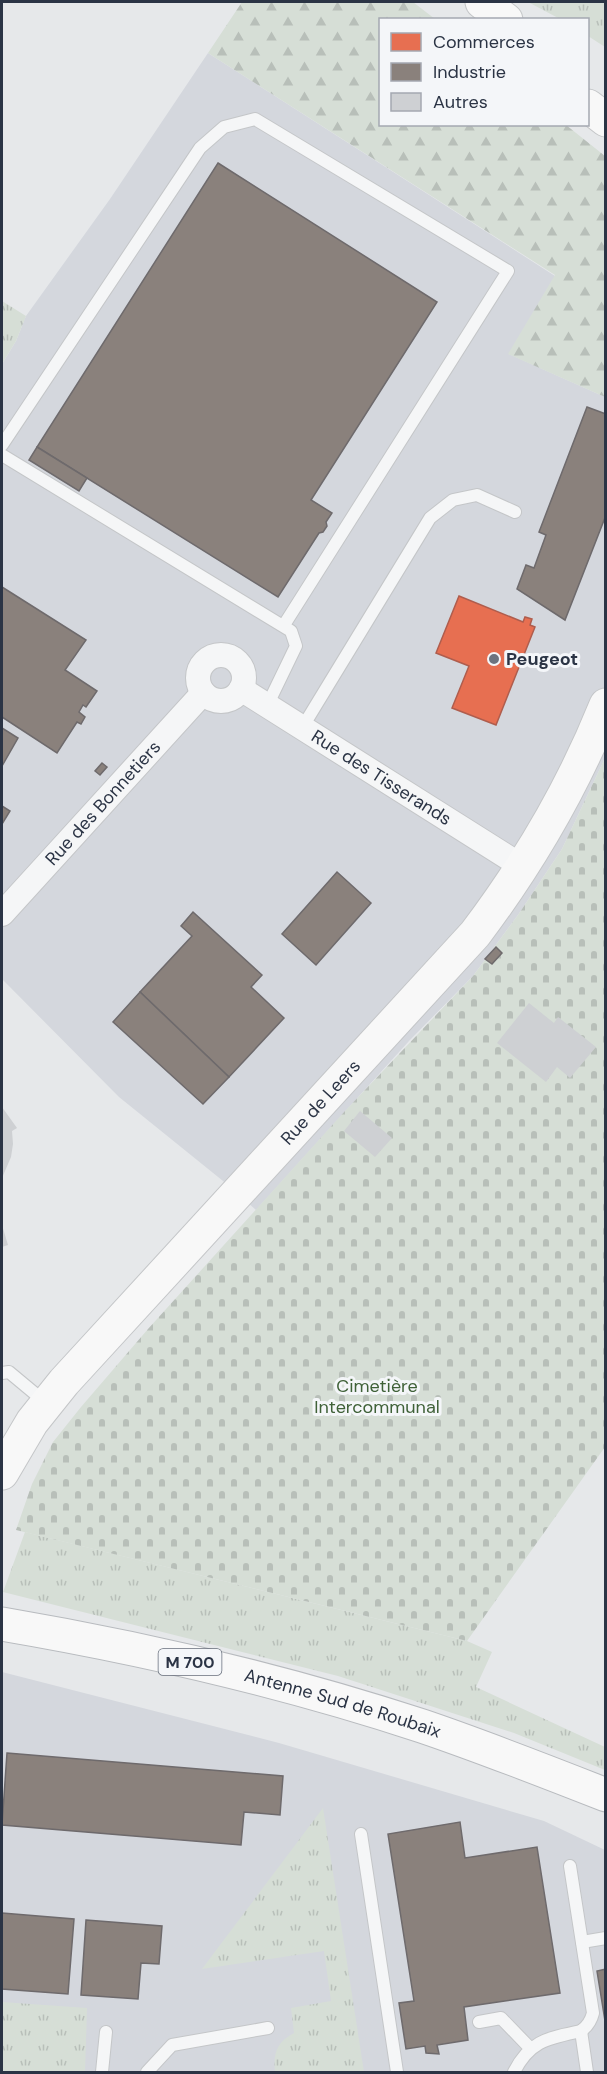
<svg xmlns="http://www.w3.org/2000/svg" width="607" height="2074" viewBox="0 0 607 2074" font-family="'DM Sans',sans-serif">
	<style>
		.built { fill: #d4d7dd }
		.grass { fill: url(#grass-tufts) }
		.forest { fill: url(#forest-firs) }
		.cemetery { fill: url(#cemetery-stones) }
		.shops { fill: #e76f51; stroke: #af5d4d; stroke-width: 1.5 }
		.industry { fill: #8a817c; stroke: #6e6a6c; stroke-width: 1.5 }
		.building { fill: #ced0d3 }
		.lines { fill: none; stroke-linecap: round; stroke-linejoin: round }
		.lane-casing { stroke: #c4c6c8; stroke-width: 14 }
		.street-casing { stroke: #c4c6c8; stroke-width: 26 }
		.secondary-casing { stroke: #c4c6c8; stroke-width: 35 }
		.highway-casing { stroke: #b8bbbf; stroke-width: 35 }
		.lane { stroke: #f5f6f7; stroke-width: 12 }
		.street { stroke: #f5f6f7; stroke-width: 24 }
		.secondary { stroke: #f8f8f8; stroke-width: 33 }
		.highway { stroke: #f8f8f8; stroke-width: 33 }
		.poi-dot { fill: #6c737f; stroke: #f4f6f9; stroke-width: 2 }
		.labels { text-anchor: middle; stroke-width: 6; stroke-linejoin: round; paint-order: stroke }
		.shield { fill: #f4f6f9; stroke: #676e7b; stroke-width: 1.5 }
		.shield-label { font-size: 16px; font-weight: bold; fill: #2b3445 }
		.poi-label { font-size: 18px; font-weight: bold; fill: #2b3445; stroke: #f4f6f9; text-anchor: start }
		.street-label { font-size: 18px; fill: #2b3445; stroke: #f4f6f9 }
		.park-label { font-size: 18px; fill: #3f6138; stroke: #f4f6f9 }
	</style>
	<defs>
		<pattern id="grass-tufts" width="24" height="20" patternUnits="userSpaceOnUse" patternTransform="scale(1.5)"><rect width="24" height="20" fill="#d6ded6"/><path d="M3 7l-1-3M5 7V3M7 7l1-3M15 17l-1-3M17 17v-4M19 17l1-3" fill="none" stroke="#b8bfb9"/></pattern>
		<pattern id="forest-firs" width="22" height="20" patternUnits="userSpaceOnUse" patternTransform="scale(1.5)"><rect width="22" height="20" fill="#d6ded6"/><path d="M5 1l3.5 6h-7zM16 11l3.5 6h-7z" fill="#b8bfb9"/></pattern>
		<pattern id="cemetery-stones" width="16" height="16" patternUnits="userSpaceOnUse" patternTransform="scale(1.5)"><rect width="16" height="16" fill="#d6ded6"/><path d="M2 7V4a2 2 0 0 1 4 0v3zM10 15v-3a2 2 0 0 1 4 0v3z" fill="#b8bfb9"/></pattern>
	</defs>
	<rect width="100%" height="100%" fill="#e6e8ea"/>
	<g class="built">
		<polygon points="208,53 555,276 509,354 605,397 605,758 562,849 518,915 473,976 409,1041 256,1210 228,1185 119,1097 2,979 2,364 16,341 26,316 110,199"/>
		<polygon points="2,1672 279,1743 544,1821 605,1850 605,2072 2,2072"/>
	</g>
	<g class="grass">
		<polygon points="528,2 605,2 605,47 588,36 588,20 560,19"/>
		<polygon points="2,301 26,316 16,341 2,364"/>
		<polygon points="25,1532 467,1641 492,1652 476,1687 605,1747 605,1770 514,1733 338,1676 3,1592"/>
		<path d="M323 1808 364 2072H275C273 2053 277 2042 294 2033L291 2008 331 2001 324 1951 202 1969Z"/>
		<polygon points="2,2002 87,2008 85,2072 2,2072"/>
	</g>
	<polygon class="forest" points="242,2 413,2 435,19 380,20 380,124 566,125 605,156 605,397 508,354 555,275 208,53"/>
	<polygon class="cemetery" points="605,758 605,1447 467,1641 16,1530 32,1484 53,1442 81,1407 148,1329 345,1111 473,976 518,915 562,849"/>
	<polygon class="shops" points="459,596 523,622 525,617 532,619 530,625 535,627 496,725 452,708 469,666 436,653"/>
	<g class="industry">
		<polygon points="218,163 437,302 311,500 332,513 326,522 327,526 323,532 319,533 278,597 37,447"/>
		<polygon points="587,407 606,414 606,515 565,620 517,589 526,565 534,568 546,535 539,532"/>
		<polygon points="37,447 87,478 79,491 29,460"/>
		<polygon points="2,587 86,640 65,670 97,691 86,707 83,705 79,712 85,717 81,724 77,722 57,753 2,717"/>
		<polygon points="2,728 18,738 2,766"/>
		<polygon points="102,763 107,767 100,775 95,771"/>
		<polygon points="2,806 10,811 2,824"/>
		<polygon points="337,872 371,903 316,965 282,934"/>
		<polygon points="193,912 262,975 251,987 284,1018 229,1077 140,992 192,936 181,926"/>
		<polygon points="496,947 502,953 492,964 485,959"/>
		<polygon points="140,992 229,1077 203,1104 113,1022"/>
		<polygon points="7,1753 283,1776 280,1815 244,1812 241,1845 2,1825"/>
		<polygon points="460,1822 465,1858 537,1847 560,1993 464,2007 468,2040 437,2045 439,2054 426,2053 425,2046 406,2049 399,2003 414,2001 388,1834"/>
		<polygon points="2,1913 74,1919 68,1994 2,1989"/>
		<polygon points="86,1920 162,1926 159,1964 141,1963 138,1999 81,1995"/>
		<polygon points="606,1969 606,2027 597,1971"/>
	</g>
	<g class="building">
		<polygon points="529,1003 554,1023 558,1017 596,1047 570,1078 557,1067 546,1082 497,1043"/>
		<polygon points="2,1107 17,1128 12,1131 13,1144 11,1157 2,1178"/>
		<polygon points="360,1111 392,1138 375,1157 344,1131"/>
		<polygon points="2,1225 8,1245 2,1247"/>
	</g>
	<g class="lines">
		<g class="lane-casing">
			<g id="lane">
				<polyline points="2,445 200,148 224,127 255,119 508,271 284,625"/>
				<polyline points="2,455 291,631 296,646 267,706"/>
				<polyline points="302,728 430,518 453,500 477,495 515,512"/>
				<polyline points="2,1373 9,1372 45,1402"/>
				<polyline points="361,1834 397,2072"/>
				<path d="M570 1866 593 2013C591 2021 588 2026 581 2031"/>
				<polyline points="582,1942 606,1938"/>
				<polyline points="479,2022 501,2018 530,2048"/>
				<polyline points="102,2072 106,2032"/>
				<polyline points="147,2072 172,2045 268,2028"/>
				<path d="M514 2072C530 2040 549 2038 581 2031L587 2072"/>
			</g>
		</g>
		<g class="street-casing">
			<g id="street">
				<circle cx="221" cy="678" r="23"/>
				<path id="s1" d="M241 689 523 867"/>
				<path id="s2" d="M2 914 203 693"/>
			</g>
		</g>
		<g class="secondary-casing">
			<g id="secondary">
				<polyline points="482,2 506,20"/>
				<polyline points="588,106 606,120"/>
				<path id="s3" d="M2 1473 32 1422 64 1382 475 934C528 864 573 787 606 705"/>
			</g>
		</g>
		<g class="highway-casing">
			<g id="highway">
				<path id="s4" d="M2 1624C143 1648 285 1681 422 1726 484 1747 545 1771 606 1795"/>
			</g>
		</g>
		<use href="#lane" class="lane"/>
		<use href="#street" class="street"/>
		<use href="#secondary" class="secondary"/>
		<use href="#highway" class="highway"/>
	</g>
	<circle class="poi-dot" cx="494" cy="659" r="6"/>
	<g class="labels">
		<rect class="shield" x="158.5" y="1649" width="63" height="26" rx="4.5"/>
		<g class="shield-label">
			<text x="190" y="1668">M 700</text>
		</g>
		<g class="poi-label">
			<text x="506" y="665">Peugeot</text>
		</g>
		<g class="street-label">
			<text dy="6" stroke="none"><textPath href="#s1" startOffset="166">Rue des Tisserands</textPath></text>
			<text dy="6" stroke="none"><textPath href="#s2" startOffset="150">Rue des Bonnetiers</textPath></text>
			<text dy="6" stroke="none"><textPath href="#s3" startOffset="490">Rue de Leers</textPath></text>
			<text dy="6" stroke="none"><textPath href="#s4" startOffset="350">Antenne Sud de Roubaix</textPath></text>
		</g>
		<g class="park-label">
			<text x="377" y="1392">Cimetière<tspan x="377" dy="21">Intercommunal</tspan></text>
		</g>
	</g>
	<rect width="607" height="2074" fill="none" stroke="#2b3445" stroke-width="6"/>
	<rect x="379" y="18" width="210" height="108" fill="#f4f6f9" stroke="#a4a8b1" stroke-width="1.5"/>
	<rect x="391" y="33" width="30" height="18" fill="#e76f51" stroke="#a4a8b1" stroke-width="1.5"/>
	<text x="433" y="48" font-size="18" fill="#2b3445">Commerces</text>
	<rect x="391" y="63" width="30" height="18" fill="#8a817c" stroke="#a4a8b1" stroke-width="1.5"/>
	<text x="433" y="78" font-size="18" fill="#2b3445">Industrie</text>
	<rect x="391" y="93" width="30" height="18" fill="#ced0d3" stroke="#a4a8b1" stroke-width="1.5"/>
	<text x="433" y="108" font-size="18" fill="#2b3445">Autres</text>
</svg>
